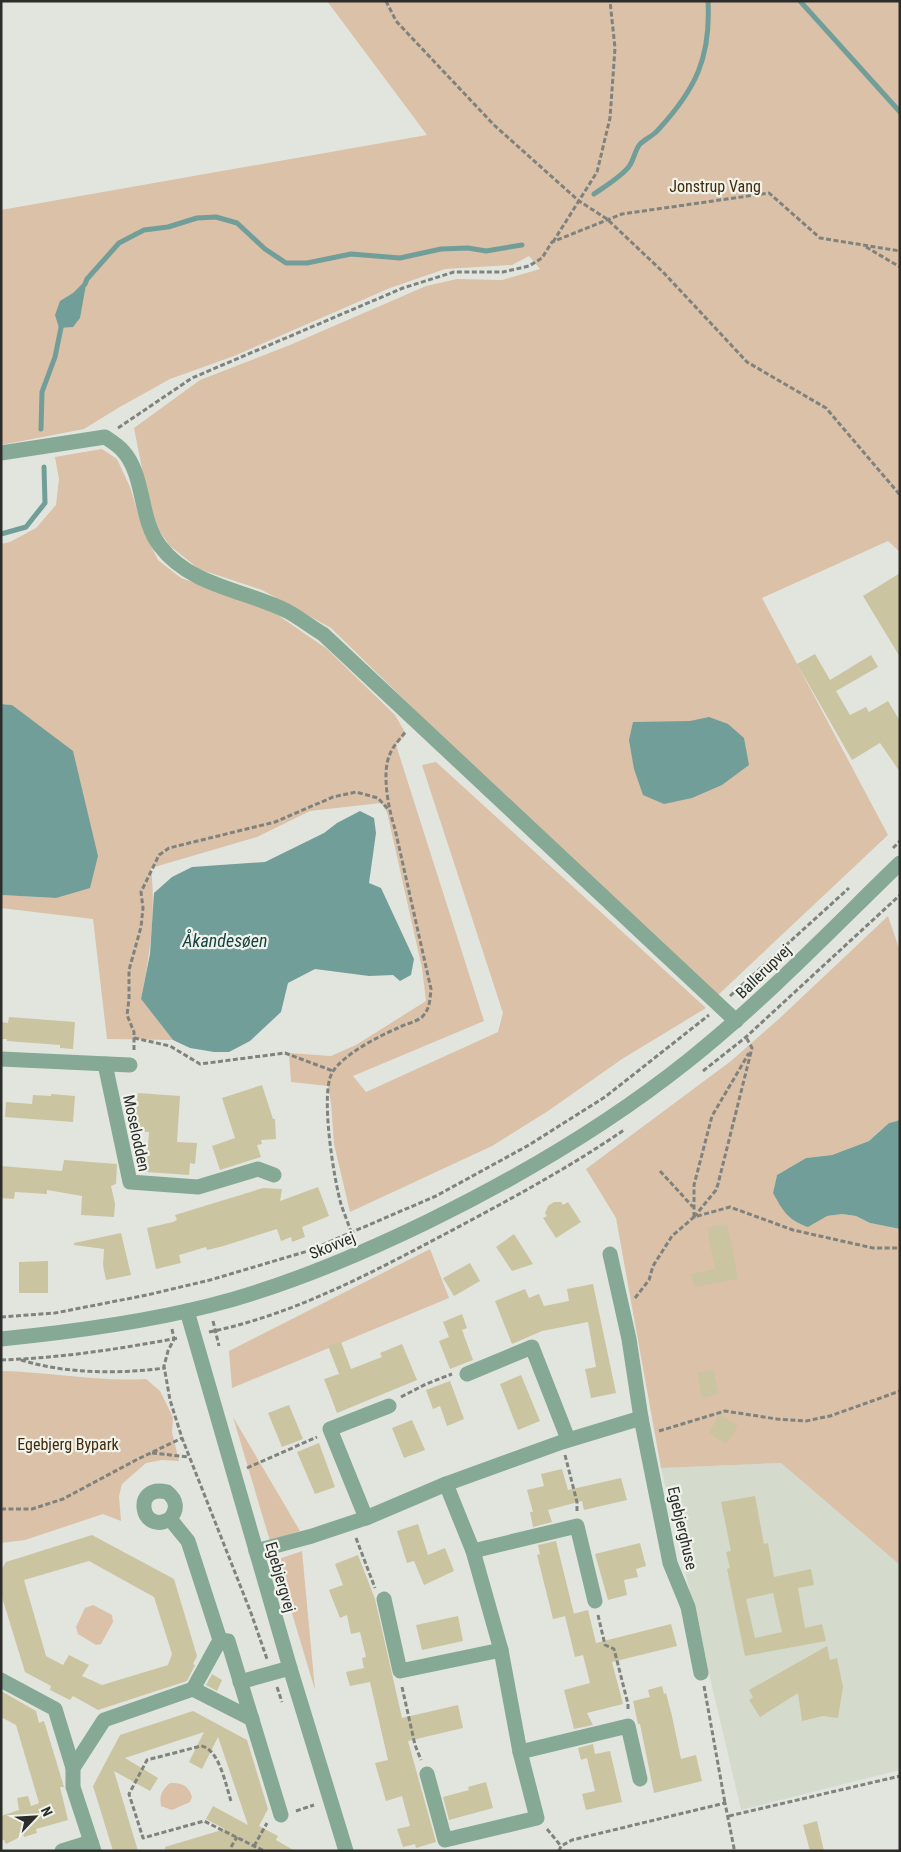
<svg xmlns="http://www.w3.org/2000/svg" width="901" height="1852" viewBox="0 0 901 1852" font-family="'Roboto Condensed',sans-serif">
	<style>
		.built { fill: #d4dbcd }
		.green { fill: #dac1a8 }
		.water { fill: #729e9a }
		.lines { fill: none; stroke-linecap: round; stroke-linejoin: round }
		.stream { stroke: #729e9a; stroke-width: 5 }
		.building { fill: #cac4a1; fill-rule: evenodd }
		.path { stroke: #80827d; stroke-width: 3; stroke-dasharray: 5 2.5; stroke-linecap: butt }
		.minor { stroke: #86a995; stroke-width: 15 }
		.labels { text-anchor: middle; stroke-width: 4.5; stroke-linejoin: round; paint-order: stroke }
		.park-label { font-size: 16px; fill: #452a08; stroke: #eff3eb }
		.street-label { font-size: 16px; fill: #2c2d2a; stroke: #eff3eb }
		.water-label { font-size: 18px; font-style: italic; fill: #184240; stroke: #eff3eb }
	</style>
	<rect width="100%" height="100%" fill="#e2e5de"/>
	<polygon class="built" points="781,1463 900,1565 900,1770 741,1810 661,1468"/>
	<g class="green">
		<polygon points="327,1 900,1 900,552 888,541 762,598 888,835 718,995 425,720 331,628 262,590 199,569 170,546 158,529 147,494 134,428 200,380 290,345 426,286 457,279 502,280 540,269 529,256 512,265 445,269 390,288 234,356 170,379 118,408 84,429 1,445 1,210 427,135"/>
		<path d="M102 449 117 459 130 487 143 530 158 560 181 578 272 611 327 649 395 715 406 734 396 745 484 1021 353 1076 366 1092 498 1032 503 1013 422 765 436 762 706 1008 622 1059 548 1111 492 1146 350 1212 334 1144 331 1103 328 1086 291 1082 289 1053 331 1056 356 1045 426 1001 422 968 387 812 381 803 310 811 257 837 151 868C156 911 150 955 141 999L173 1040 107 1039 93 919 1 908V895L56 898 13 705 1 704V544L10 542 36 528 56 505 59 479 55 457Z"/>
		<polygon points="888,916 900,951 900,1120 889,1123 869,1141 832,1155 806,1158 777,1175 773,1193 827,1216 842,1214 856,1216 870,1223 900,1229 900,1565 781,1463 661,1468 616,1218 586,1169 731,1061 781,1017"/>
		<polygon points="430,1249 449,1298 232,1388 229,1351"/>
		<path d="M1 1371C50 1372 98 1382 146 1379L160 1391 168 1407 173 1418 172 1432 179 1461 162 1460 146 1463 122 1484 119 1496 121 1521 103 1514 25 1540 1 1543Z"/>
		<polygon points="233,1417 300,1531 270,1541"/>
		<polygon points="302,1551 315,1690 276,1560"/>
		<polygon points="93,1605 112,1615 113,1622 101,1644 96,1645 78,1634 76,1627 85,1608"/>
		<path d="M170 1783C182 1783 188 1785 192 1797L190 1802 172 1810 161 1806C159 1795 162 1790 170 1783Z"/>
	</g>
	<g class="water">
		<polygon points="87,279 80,318 73,327 59,328 55,315 60,301 73,293"/>
		<polygon points="1,704 12,705 73,751 98,856 90,888 56,898 1,895"/>
		<polygon points="709,717 728,724 744,738 749,765 722,785 692,798 664,804 643,795 634,769 629,740 633,722 690,721"/>
		<polygon points="360,811 374,818 376,833 369,883 381,888 414,959 411,975 400,981 393,975 369,976 315,969 288,983 281,1012 250,1041 229,1052 214,1052 190,1048 173,1040 141,999 150,954 154,893 172,877 192,867 265,862 324,833 337,823"/>
		<path d="M900 1120V1229L870 1223 856 1216 842 1214 827 1216 808 1227C788 1220 783 1211 773 1193L777 1175 806 1158 832 1155 869 1141 889 1123Z"/>
	</g>
	<g class="lines">
		<g class="stream">
			<polyline points="800,1 900,112"/>
			<path d="M594 194C604 187 624 175 630 165 634 159 635 150 640 144 645 139 653 136 658 130 696 89 711 57 708 1"/>
			<polyline points="85,284 87,279 119,243 144,230 168,227 197,218 216,217 237,223 265,249 286,263 307,263 351,254 400,258 441,249 468,248 486,251 522,245"/>
			<polyline points="41,429 42,392 55,357 62,323"/>
			<polyline points="1,534 26,527 45,503 44,467"/>
		</g>
	</g>
	<g class="building">
		<polygon points="900,573 900,657 863,596"/>
		<polygon points="815,654 830,680 871,655 878,667 836,691 850,715 866,707 869,712 888,701 900,721 900,772 880,743 852,760 797,664"/>
		<polygon points="9,1017 75,1022 73,1049 60,1048 60,1045 7,1041 7,1039 1,1039 1,1022 8,1023"/>
		<polygon points="262,1085 273,1119 275,1119 276,1139 261,1140 262,1144 257,1145 261,1157 220,1170 212,1146 235,1138 222,1098"/>
		<polygon points="138,1093 180,1096 177,1142 197,1143 195,1164 190,1163 189,1175 146,1172 149,1132 134,1131"/>
		<polygon points="51,1094 75,1096 73,1122 5,1117 6,1102 32,1104 33,1095 51,1096"/>
		<polygon points="64,1160 117,1164 116,1184 111,1186 115,1204 114,1217 81,1215 82,1196 47,1190 47,1194 15,1192 14,1199 1,1198 1,1166 62,1171"/>
		<polygon points="318,1187 329,1216 302,1227 305,1237 292,1242 291,1237 281,1241 277,1229 220,1247 207,1250 206,1247 179,1255 181,1263 156,1269 147,1228 173,1222 177,1220 175,1215 263,1188 282,1189 280,1201"/>
		<polygon points="554,1202 561,1202 563,1205 568,1202 581,1222 556,1238 543,1218 547,1216 545,1213 548,1206"/>
		<polygon points="727,1224 738,1279 694,1287 691,1274 715,1269 707,1228"/>
		<polygon points="121,1233 131,1275 106,1280 103,1265 104,1249 74,1245 74,1243"/>
		<polygon points="514,1234 533,1264 512,1271 496,1247"/>
		<polygon points="48,1261 48,1293 19,1293 19,1262"/>
		<polygon points="470,1263 480,1281 454,1296 443,1278"/>
		<polygon points="593,1284 616,1393 591,1398 585,1369 596,1367 588,1322 542,1331 512,1344 495,1301 525,1289 529,1298 539,1294 544,1306 569,1301 567,1289"/>
		<polygon points="462,1314 467,1328 462,1330 473,1360 450,1369 439,1341 449,1337 443,1322"/>
		<polygon points="341,1342 351,1369 382,1357 380,1353 402,1344 417,1380 337,1413 324,1379 339,1374 328,1346"/>
		<polygon points="713,1370 719,1394 702,1398 697,1373"/>
		<polygon points="521,1375 540,1421 518,1430 500,1384"/>
		<polygon points="450,1381 464,1419 447,1426 440,1406 433,1409 426,1390"/>
		<polygon points="289,1405 303,1439 282,1447 268,1413"/>
		<polygon points="720,1414 738,1426 726,1444 709,1433"/>
		<polygon points="412,1420 425,1450 404,1458 392,1428"/>
		<polygon points="319,1443 335,1487 315,1494 297,1452"/>
		<polygon points="562,1469 568,1490 621,1478 627,1500 584,1510 582,1501 548,1510 552,1522 533,1527 530,1512 533,1512 527,1490 544,1486 541,1474"/>
		<path d="M755 1496 764 1544 768 1543 774 1577 811 1569 814 1585 798 1588 805 1628 822 1624 826 1641 745 1656 727 1569 730 1568 726 1552 731 1551 721 1502ZM773 1593 782 1632 755 1638 746 1599Z"/>
		<polygon points="418,1524 428,1555 445,1548 454,1571 424,1585 414,1561 407,1563 397,1531"/>
		<path d="M92 1535 174 1579 197 1656 193 1664 195 1665 187 1681 98 1710 73 1696 70 1700 50 1690 51 1686 25 1672 1 1594V1570L6 1562ZM89 1561 154 1597 172 1654 168 1665 102 1685 82 1676 89 1665 69 1655 63 1665 46 1656 24 1580Z"/>
		<polygon points="556,1541 574,1614 553,1619 537,1555 540,1554 538,1545"/>
		<polygon points="640,1543 646,1566 636,1569 638,1577 624,1580 627,1595 608,1600 595,1554"/>
		<polygon points="358,1555 375,1599 402,1718 458,1705 463,1728 408,1741 436,1842 416,1848 415,1844 403,1847 397,1829 410,1826 402,1796 386,1801 375,1763 388,1760 370,1682 350,1686 346,1672 364,1668 362,1658 366,1657 360,1632 351,1634 347,1615 340,1618 329,1590 343,1585 335,1564"/>
		<polygon points="588,1610 596,1643 671,1624 677,1646 612,1662 623,1704 587,1713 593,1725 574,1729 564,1690 590,1683 583,1655 575,1657 565,1616"/>
		<polygon points="458,1616 463,1641 422,1650 416,1625"/>
		<polygon points="827,1646 830,1660 837,1658 843,1687 838,1718 823,1716 802,1721 798,1693 760,1717 749,1700 753,1697 749,1690"/>
		<polygon points="212,1674 222,1680 217,1691 206,1685"/>
		<polygon points="662,1686 664,1694 666,1693 672,1716 681,1759 696,1755 702,1781 654,1793 640,1724 638,1724 633,1701 650,1697 648,1690"/>
		<polygon points="1,1691 36,1711 39,1723 44,1721 64,1787 60,1787 68,1820 36,1829 37,1833 24,1837 24,1835 6,1844 4,1840 1,1840 1,1816 19,1810 17,1798 28,1796 31,1806 39,1803 16,1725 1,1717"/>
		<polygon points="193,1711 247,1740 268,1809 259,1826 278,1836 276,1840 295,1851 165,1851 165,1847 225,1829 206,1819 213,1806 248,1825 218,1737 202,1769 189,1762 204,1732 125,1758 158,1778 150,1791 114,1771 138,1851 113,1851 93,1786 120,1735"/>
		<polygon points="593,1744 595,1754 610,1751 622,1802 586,1810 582,1794 595,1791 587,1758 581,1760 578,1748"/>
		<polygon points="486,1782 493,1808 449,1820 443,1797 469,1790 468,1787"/>
		<polygon points="817,1821 824,1851 810,1851 803,1825"/>
	</g>
	<g class="lines">
		<g class="path">
			<polyline points="386,1 396,21 494,125 579,201 607,219 663,272 747,362 826,408 900,495"/>
			<polyline points="553,242 597,172 610,118 615,48 610,1"/>
			<polyline points="866,247 900,267"/>
			<polyline points="118,428 192,378 403,288 454,272 503,272 529,266 542,258 552,242 622,214 769,193 820,238 900,251"/>
			<polyline points="893,848 900,841"/>
			<polyline points="730,996 849,888"/>
			<polyline points="134,1038 170,1046 200,1064 285,1053 333,1071"/>
			<polyline points="134,1050 134,1032 127,1015 129,999 129,970 141,927 143,908 141,892 159,855 169,848 275,822 333,797 356,792 378,798 388,809"/>
			<polyline points="703,1071 746,1037 900,895"/>
			<polyline points="660,1171 693,1207"/>
			<polyline points="694,1217 716,1190 718,1184 752,1048 746,1037"/>
			<polyline points="694,1217 694,1185 712,1116 749,1053"/>
			<path d="M354 1240C350 1228 345 1216 341 1204 334 1180 320 1094 332 1073 342 1055 379 1036 398 1028 405 1024 416 1022 422 1017 430 1009 430 999 431 989L395 829C389 811 381 773 390 754 393 746 401 738 406 731"/>
			<polyline points="635,1298 649,1280 653,1266 672,1236 694,1217 730,1207 793,1230 873,1248 900,1248"/>
			<polyline points="1,1317 55,1313 147,1295 210,1280 308,1251 436,1196 529,1145 605,1097 709,1015"/>
			<polyline points="213,1321 219,1346"/>
			<polyline points="172,1329 174,1339 168,1351 164,1366 170,1400 182,1438 251,1613 267,1659"/>
			<path d="M209 1332C293 1315 371 1273 447 1233 507 1201 567 1169 624 1130"/>
			<path d="M1 1360C61 1358 119 1349 178 1338"/>
			<path d="M21 1360C67 1374 117 1374 165 1368"/>
			<polyline points="401,1397 426,1384 452,1374"/>
			<polyline points="659,1431 725,1411 777,1419 806,1421 830,1416 900,1391"/>
			<polyline points="152,1453 189,1457"/>
			<polyline points="565,1455 577,1502 577,1512"/>
			<polyline points="247,1468 317,1437"/>
			<polyline points="1,1509 32,1509 63,1499 136,1460 182,1438"/>
			<polyline points="356,1538 375,1588"/>
			<polyline points="598,1615 605,1645 614,1649 628,1704 628,1711"/>
			<polyline points="704,1686 725,1803"/>
			<polyline points="277,1687 282,1702"/>
			<polyline points="402,1687 415,1745 421,1760"/>
			<path d="M231 1801C226 1786 219 1748 201 1746L147 1760 129 1794 143 1838 204 1821 264 1851"/>
			<polyline points="296,1811 314,1805"/>
			<polyline points="729,1816 900,1776"/>
			<polyline points="547,1829 561,1846"/>
			<polyline points="254,1846 267,1823"/>
			<polyline points="231,1847 237,1837"/>
			<polyline points="559,1851 561,1846 572,1840 725,1803 734,1848 733,1851"/>
		</g>
		<g class="minor">
			<path d="M1 453 105 437C111 441 118 445 123 451 145 475 139 519 160 546 190 586 245 590 287 611 300 618 311 627 323 634L736 1021"/>
			<polyline points="1,1059 130,1065"/>
			<polyline points="105,1064 130,1182 198,1187 258,1169 274,1175"/>
			<polyline points="610,1254 629,1339 641,1418 670,1563 688,1607 701,1673"/>
			<polyline points="187,1311 290,1668 346,1851"/>
			<path d="M1 1339C71 1332 140 1323 208 1306 284 1287 357 1256 427 1222 519 1177 609 1124 689 1060 764 1000 831 930 900 863"/>
			<polyline points="467,1374 532,1347 568,1439"/>
			<polyline points="366,1518 330,1429 389,1406"/>
			<path d="M170 1519C140 1536 132 1483 167 1492 177 1500 178 1509 170 1519L188 1541 220 1640"/>
			<polyline points="256,1551 312,1536 366,1518 446,1484 562,1442 641,1418"/>
			<polyline points="473,1551 577,1526 595,1601"/>
			<polyline points="384,1599 400,1671 501,1650"/>
			<polyline points="220,1640 228,1641 281,1815"/>
			<polyline points="1,1680 55,1709 73,1768 73,1787 94,1851"/>
			<polyline points="240,1682 290,1668"/>
			<polyline points="193,1689 252,1719"/>
			<polyline points="520,1752 628,1726 640,1779"/>
			<polyline points="73,1768 104,1720 193,1689 220,1640"/>
			<polyline points="427,1774 445,1840 537,1818 520,1752 501,1650 473,1551 446,1484"/>
			<polyline points="62,1851 91,1842"/>
		</g>
	</g>
	<g class="labels">
		<g class="park-label">
			<text x="715" y="192">Jonstrup Vang</text>
			<text x="68" y="1450">Egebjerg Bypark</text>
		</g>
		<g class="street-label">
			<text transform="translate(763 971) rotate(-44)" y="6">Ballerupvej</text>
			<text transform="translate(137 1133) rotate(78)" y="6">Moselodden</text>
			<text transform="translate(332 1245) rotate(-22)" y="6">Skovvej</text>
			<text transform="translate(683 1528) rotate(77)" y="6">Egebjerghuse</text>
			<text transform="translate(281 1577) rotate(74)" y="6">Egebjergvej</text>
		</g>
		<g class="water-label">
			<text x="225" y="947">Åkandesøen</text>
		</g>
	</g>
	<rect width="901" height="1852" fill="none" stroke="#2c2d2a" stroke-width="5"/>
	<g transform="translate(35 1817) rotate(65)" stroke="#eff3eb" stroke-width="4" paint-order="stroke">
	<path d="M0-4L9 19L0 12L-9 19Z" fill="#2c2d2a"/>
	<text y="-8" font-size="14" font-weight="bold" text-anchor="middle" fill="#2c2d2a">N</text>
	</g>
</svg>
